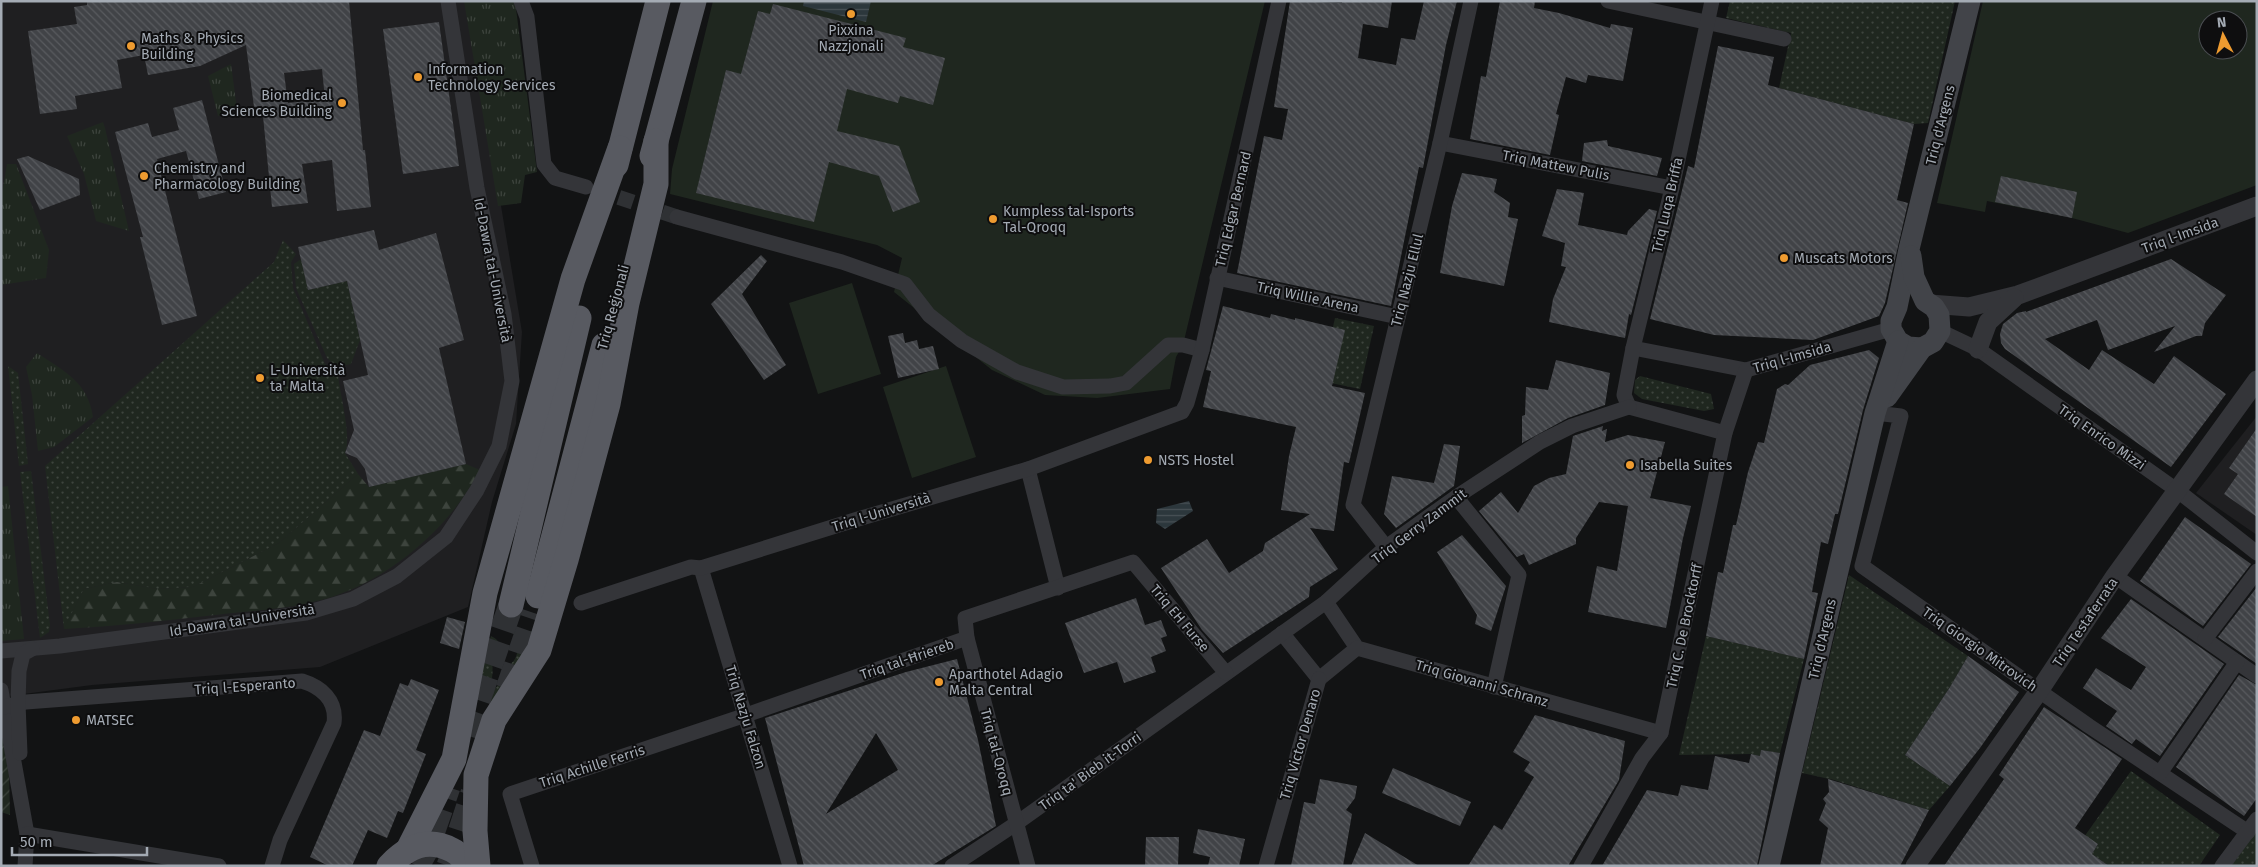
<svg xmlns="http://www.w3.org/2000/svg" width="2258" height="867" viewBox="0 0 2258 867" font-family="'Fira Sans',sans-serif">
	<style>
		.built { fill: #1f1f21 }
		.grass { fill: url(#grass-dots) }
		.forest { fill: url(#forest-firs) }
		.park { fill: url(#park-tufts) }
		.garden { fill: url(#garden-furrows) }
		.pitch { fill: #1f271f; fill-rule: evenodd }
		.water { fill: url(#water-rules) }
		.building { fill: url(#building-back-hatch); fill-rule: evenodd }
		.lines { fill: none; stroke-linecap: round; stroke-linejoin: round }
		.minor-tunnel { stroke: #2f3134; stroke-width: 15; stroke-dasharray: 15 8; stroke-linecap: butt }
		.trunk-tunnel { stroke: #2f3134; stroke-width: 25; stroke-dasharray: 25 12; stroke-linecap: butt }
		.minor { stroke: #343539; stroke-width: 15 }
		.tertiary { stroke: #343539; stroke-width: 19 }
		.secondary { stroke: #424449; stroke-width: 21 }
		.trunk { stroke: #585a61; stroke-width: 25 }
		.poi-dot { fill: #ee9b30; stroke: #0e0e0f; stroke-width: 2 }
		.labels { text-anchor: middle; stroke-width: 4; stroke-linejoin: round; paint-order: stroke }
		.poi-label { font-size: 14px; fill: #a4abb4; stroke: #0e0e0f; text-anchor: start }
		.street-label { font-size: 14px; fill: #a4abb4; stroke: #0e0e0f }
	</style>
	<defs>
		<pattern id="grass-dots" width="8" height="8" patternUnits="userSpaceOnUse" patternTransform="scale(1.25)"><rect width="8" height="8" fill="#1f271f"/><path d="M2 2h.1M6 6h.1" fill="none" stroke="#3d443d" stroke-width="1.8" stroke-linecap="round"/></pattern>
		<pattern id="forest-firs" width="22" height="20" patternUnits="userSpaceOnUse" patternTransform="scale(1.25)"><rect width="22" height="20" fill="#1f271f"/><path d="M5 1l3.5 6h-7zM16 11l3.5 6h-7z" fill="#3d443d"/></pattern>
		<pattern id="park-tufts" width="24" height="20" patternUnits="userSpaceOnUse" patternTransform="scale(1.25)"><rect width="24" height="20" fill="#1f271f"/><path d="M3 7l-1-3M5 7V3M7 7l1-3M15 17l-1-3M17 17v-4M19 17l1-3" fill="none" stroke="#3d443d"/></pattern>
		<pattern id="garden-furrows" width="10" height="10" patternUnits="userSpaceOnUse" patternTransform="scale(1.25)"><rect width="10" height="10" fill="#1f271f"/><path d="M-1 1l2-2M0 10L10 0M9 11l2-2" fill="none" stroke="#3d443d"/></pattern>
		<pattern id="water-rules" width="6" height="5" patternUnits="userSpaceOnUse" patternTransform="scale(1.25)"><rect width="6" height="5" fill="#2c373c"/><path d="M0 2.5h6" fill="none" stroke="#485156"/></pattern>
		<pattern id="building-back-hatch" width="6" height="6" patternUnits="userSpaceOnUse" patternTransform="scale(1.25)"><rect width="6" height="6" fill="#414347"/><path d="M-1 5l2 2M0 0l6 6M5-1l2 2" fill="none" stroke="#595b5f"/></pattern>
	</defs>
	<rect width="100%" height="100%" fill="#121314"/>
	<g class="built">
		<polygon points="1,1 467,1 522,332 516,424 492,502 468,607 320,667 92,685 1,697"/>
		<polygon points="2257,416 2257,535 2196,493"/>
	</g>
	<g class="grass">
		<polygon points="1730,1 1955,1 1928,123 1914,124 1779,88 1791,33 1726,18"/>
		<path d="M283 240 296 254 291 262 293 288 325 364 338 374C340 396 352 436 345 453L358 474 279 543 193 587 158 589 117 582 84 589 64 629 45 466 274 262Z"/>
		<polygon points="301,259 308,290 347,281 360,340 351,364 337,367 327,358 296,288 294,264"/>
		<polygon points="1335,318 1374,326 1360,389 1321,381"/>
		<polygon points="8,366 18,373 28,464 19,466"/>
		<polygon points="1640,376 1711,394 1714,409 1704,411 1642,399 1634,393 1635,380"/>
		<polygon points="31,471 50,625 49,632 40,638 20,472"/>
		<polygon points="1849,575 1968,656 1950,687 1905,755 1950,786 1929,810 1834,780 1802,773"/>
		<path d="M532 631 539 632 493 707 489 700V693L506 679 507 667C527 653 507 644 532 631Z"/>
		<path d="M491 636C507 644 497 652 493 662 492 667 493 673 492 678L481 683 484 659Z"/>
		<polygon points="1706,636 1804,659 1780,753 1761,750 1760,756 1751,754 1679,755"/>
		<polygon points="2131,771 2220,835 2199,866 2109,866 2092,854 2098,844 2084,837"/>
		<polygon points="2257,825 2257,866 2228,866"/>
	</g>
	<path class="forest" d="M466 464 480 470C447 533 379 589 309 603 278 610 246 611 215 615 165 621 115 626 64 629L84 589 117 582 158 589 193 587 279 543 358 474 369 487Z"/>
	<g class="park">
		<polygon points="464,1 515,1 537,172 525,175 521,203 498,206"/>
		<polygon points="231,64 237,110 218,116 208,76"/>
		<polygon points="103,122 105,128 129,231 96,221 84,174 67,136"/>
		<polygon points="7,164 16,164 49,250 46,278 1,285 1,199"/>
		<path d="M37 353C64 371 88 382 93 417L54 447 38 451 32 395 26 367Z"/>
		<polygon points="8,486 24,639 1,641 1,487"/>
	</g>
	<polygon class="garden" points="1,732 9,772 10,815 1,812"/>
	<g class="pitch">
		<polygon points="713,1 1265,1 1183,345 1176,357 1170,389 1097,398 1045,395 992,370 894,292 902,258 877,245 670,194 672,169"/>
		<path d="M1983 1H2257V185L2128 233 2072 218 1987 201 1985 212 1937 203ZM2208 20H2238V50H2208Z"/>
		<polygon points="852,283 881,374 818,394 789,303"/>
		<polygon points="946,366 976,457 912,478 883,387"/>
	</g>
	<g class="water">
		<polygon points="804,1 871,1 866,22 803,6"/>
		<polygon points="1189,501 1193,511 1165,529 1156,523 1157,509"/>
	</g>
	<g class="building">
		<path d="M87 1H349L363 150H365L371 207 337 211 332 160 302 164 308 203 272 207 262 106 254 107 246 45 200 66 148 75 144 55 117 60 122 88 75 96 77 109 40 114 28 31 77 24 74 7 87 5ZM322 69 325 99 288 103 284 73Z"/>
		<polygon points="1290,1 1342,3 1342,1 1392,1 1388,28 1363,24 1358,58 1396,65 1401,38 1415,40 1424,1 1457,1 1446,45 1423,168 1419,167 1391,306 1237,273 1264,136 1282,140 1288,109 1274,107"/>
		<polygon points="1500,1 1535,1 1534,8 1559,13 1610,28 1611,24 1633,28 1623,81 1588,75 1586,83 1566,77 1556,114 1559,115 1550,155 1470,139 1481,76 1486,77"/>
		<polygon points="773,4 906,38 903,47 945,58 933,105 900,96 898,103 847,89 837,131 899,146 920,202 893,212 879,176 829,162 814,222 696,193 726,70 741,74 758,11 770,14"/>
		<polygon points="439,22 459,166 403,174 383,29"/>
		<polygon points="1718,46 1774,57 1768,85 1914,124 1897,200 1908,203 1885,303 1879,316 1813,340 1714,335 1650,319 1688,166 1694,168"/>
		<polygon points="202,100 226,192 199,199 186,151 157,159 197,316 162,325 140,237 143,237 115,132 148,123 152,137 179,130 173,108"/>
		<polygon points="1607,140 1608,146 1662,158 1657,176 1582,161 1584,143"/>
		<polygon points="28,156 79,179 80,195 40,210 17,159"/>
		<polygon points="1462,173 1497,179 1494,192 1510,203 1508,217 1518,219 1504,286 1440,273 1452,206"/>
		<polygon points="2001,176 2077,192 2072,218 1995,202"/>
		<polygon points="1557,189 1584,193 1578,225 1627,235 1628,231 1649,209 1657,211 1631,315 1629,314 1625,338 1549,322 1553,299 1566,267 1561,266 1565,243 1542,236"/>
		<polygon points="374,230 379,250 436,233 464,340 439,348 466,464 369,487 365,469 357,458 345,453 354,430 343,381 368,375 347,281 308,290 298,247"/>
		<polygon points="761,255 767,261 742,294 786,365 764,380 711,304"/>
		<polygon points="2171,259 2226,295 2205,323 2202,336 2196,336 2154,352 2175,326 2108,350 2097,320 2045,339 2089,370 2102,350 2154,384 2174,356 2226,394 2171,467 2005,349 2001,343 2000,334 2003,324 2017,313 2026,311 2026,312"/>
		<polygon points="1223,306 1270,318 1271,314 1295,320 1295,318 1345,330 1332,386 1365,393 1349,463 1344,462 1334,531 1310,528 1338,569 1310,587 1309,597 1223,653 1202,630 1161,568 1207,539 1229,573 1263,551 1265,543 1310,514 1281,510 1289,456 1296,427 1203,407 1211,371 1206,370"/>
		<polygon points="903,333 905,343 917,340 919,349 933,346 939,369 898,378 888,336"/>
		<polygon points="1869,350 1879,358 1863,410 1838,514 1835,514 1828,544 1821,542 1812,592 1818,593 1804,659 1706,636 1718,572 1723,573 1733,525 1736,525 1748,472 1758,442 1764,443 1777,389 1785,384 1788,385 1810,365"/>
		<polygon points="1556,360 1610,373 1605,405 1568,418 1522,443 1522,416 1525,415 1526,387 1548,390"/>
		<polygon points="1603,426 1602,431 1607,429 1605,442 1628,435 1665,442 1650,498 1691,506 1683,538 1666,628 1588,612 1597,566 1617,571 1628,506 1599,502 1576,538 1576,544 1529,565 1524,554 1517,557 1479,511 1501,492 1518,513 1534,486 1549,478 1566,474 1573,436"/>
		<polygon points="2257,428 2257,517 2224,494 2238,474 2229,468"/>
		<polygon points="1444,444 1460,446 1454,486 1396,528 1384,514 1392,476 1434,483"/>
		<polygon points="2185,517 2251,564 2203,626 2140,581"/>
		<polygon points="1462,535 1506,586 1491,631 1475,624 1477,615 1437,552"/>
		<polygon points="2257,587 2257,664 2218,637"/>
		<polygon points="1136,598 1145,625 1161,620 1167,636 1161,638 1166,651 1151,657 1156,672 1124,683 1117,662 1084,673 1065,623"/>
		<polygon points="2131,599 2224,664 2160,756 2136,739 2132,744 2106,726 2117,711 2083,688 2096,668 2131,690 2146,667 2101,638"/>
		<polygon points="447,617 465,622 459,649 440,643"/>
		<polygon points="1968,656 2019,692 1980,748 1950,786 1905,755 1950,687"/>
		<path d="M957 659 978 740 996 826 931 866H804L765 718 906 672ZM876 733 898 770 826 814Z"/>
		<polygon points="2239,675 2257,685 2257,798 2244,816 2176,767"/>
		<polygon points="411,679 439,690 416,750 426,754 403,813 398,811 387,838 368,830 352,866 329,866 310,857 364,730 380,736 400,683 408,686"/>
		<polygon points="2044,707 2122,759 2075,828 2098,844 2092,854 2109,866 1944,866 2004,779 1999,775"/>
		<polygon points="1535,715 1625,741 1619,780 1568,866 1468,866 1494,825 1502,830 1534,777 1524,771 1530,762 1513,752"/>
		<polygon points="1761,750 1780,753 1757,866 1602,866 1647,790 1678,796 1681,785 1708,790 1715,756 1749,763 1751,754 1760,756"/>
		<polygon points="1393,768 1471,802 1460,826 1382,793"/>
		<polygon points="1320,779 1357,786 1355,798 1346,810 1352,814 1343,866 1291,866 1304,802 1315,804"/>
		<polygon points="1828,779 1929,810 1900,866 1820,866 1828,828 1819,820 1826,803 1823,799 1829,792"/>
		<polygon points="1198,829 1245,839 1239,866 1208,866 1210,857 1193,853"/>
		<polygon points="1365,833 1419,866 1351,866"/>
		<polygon points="1146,837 1179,837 1178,866 1145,866"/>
	</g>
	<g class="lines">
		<polyline class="minor-tunnel" points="597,190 677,217"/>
		<g class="trunk-tunnel">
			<polyline points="508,689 534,613"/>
			<polyline points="466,735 511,605"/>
			<polyline points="417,866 427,848 448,787"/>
			<polyline points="449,866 473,793"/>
		</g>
		<g class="minor">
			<polyline points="521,1 527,17 544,164 555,178 586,187"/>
			<polyline points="1608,1 1784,39"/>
			<polyline points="1440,143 1672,188"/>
			<polyline points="677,217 842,262 905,284 929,315 962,341 1017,372 1063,387 1110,386 1126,383 1168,345 1183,345 1202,350"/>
			<polyline points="1217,278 1398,317"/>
			<polyline points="1940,331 1978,349 2178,491 2257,553"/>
			<polyline points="1633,348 1746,370 1891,329"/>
			<polyline points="1629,407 1624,395 1633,348 1672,188 1712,1"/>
			<polyline points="1629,407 1725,433"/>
			<polyline points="1875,413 1901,416 1862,566 2089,726 2248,832"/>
			<polyline points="1028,469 1058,588"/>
			<polyline points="1456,497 1519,575 1494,687"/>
			<polyline points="1386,547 1353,505 1440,143 1471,1"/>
			<polyline points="701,568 790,866"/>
			<polyline points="2115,576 2257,676"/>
			<polyline points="1326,602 1357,648 1661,733"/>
			<polyline points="581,603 691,567 701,568 858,519 1028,469 1182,412 1187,403 1202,350 1279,1"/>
			<polyline points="1282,633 1319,679"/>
			<polyline points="2205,639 2257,571"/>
			<polyline points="1,651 60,646 306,613 353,599 397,576 446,537 477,490 499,446 512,381 504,314 477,188 448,1"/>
			<polyline points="1319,679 1357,648"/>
			<polyline points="1,690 27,834 25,866"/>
			<path d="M4 707 26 702 302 681C321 687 337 700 334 723L280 840 272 866"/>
			<polyline points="20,753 18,703 19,671 23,654 32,649"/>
			<polyline points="2160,773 2237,662"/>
			<polyline points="27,834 219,866"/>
			<polyline points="532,866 510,794 746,715 967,638"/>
			<polyline points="952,866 1017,823 1326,602 1386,547 1456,497 1540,442 1572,426 1629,407"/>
			<polyline points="1028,866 967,638 965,618 1133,562 1226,673"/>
			<polyline points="1266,866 1319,679"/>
			<polyline points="1581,866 1642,758 1661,733 1725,433 1746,370"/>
			<polyline points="2222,866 2257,819"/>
		</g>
		<g class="tertiary">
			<polyline points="1930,304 1969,307 2018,295 2257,206"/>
			<polyline points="1978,349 1988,322 2014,298"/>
			<polyline points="1915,866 2039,691 2115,576 2257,380"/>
		</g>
		<g class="secondary">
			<polyline points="1922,348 1908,347 1898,341 1891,329 1891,321 1897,307 1909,249 1970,1"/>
			<polyline points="1887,397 1922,348 1933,342 1940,331 1939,315 1934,307 1925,301 1914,277 1911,256"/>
			<polyline points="1769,866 1875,413 1898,341"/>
		</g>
		<g class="trunk">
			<polyline points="652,156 694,1"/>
			<polyline points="616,165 658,1"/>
			<polyline points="538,596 604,345"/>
			<polyline points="511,605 579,318"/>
			<polyline points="409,848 454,759 485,593 573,279 620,148"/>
			<path d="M389 866C407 847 427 837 452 850 459 853 465 861 470 866"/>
			<polyline points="478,866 475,831 476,775 494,720 539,650 566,560 608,404 627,303 656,184 656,141"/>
		</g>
	</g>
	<g class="poi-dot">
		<circle cx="851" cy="14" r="5"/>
		<circle cx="131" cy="46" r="5"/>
		<circle cx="418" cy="77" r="5"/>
		<circle cx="342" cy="103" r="5"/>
		<circle cx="144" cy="176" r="5"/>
		<circle cx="993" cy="219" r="5"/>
		<circle cx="1784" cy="258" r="5"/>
		<circle cx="260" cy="378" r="5"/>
		<circle cx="1148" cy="460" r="5"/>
		<circle cx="1630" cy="465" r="5"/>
		<circle cx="939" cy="682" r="5"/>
		<circle cx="76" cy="720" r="5"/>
	</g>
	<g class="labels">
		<g class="poi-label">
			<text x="851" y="35" text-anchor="middle">Pixxina<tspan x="851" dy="16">Nazzjonali</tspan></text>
			<text x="141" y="43">Maths &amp; Physics<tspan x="141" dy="16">Building</tspan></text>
			<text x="428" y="74">Information<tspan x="428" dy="16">Technology Services</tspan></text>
			<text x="332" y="100" text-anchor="end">Biomedical<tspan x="332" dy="16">Sciences Building</tspan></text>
			<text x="154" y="173">Chemistry and<tspan x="154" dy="16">Pharmacology Building</tspan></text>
			<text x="1003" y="216">Kumpless tal-Isports<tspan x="1003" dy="16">Tal-Qroqq</tspan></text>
			<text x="1794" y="263">Muscats Motors</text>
			<text x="270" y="375">L-Università<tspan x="270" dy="16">ta' Malta</tspan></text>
			<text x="1158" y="465">NSTS Hostel</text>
			<text x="1640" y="470">Isabella Suites</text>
			<text x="949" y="679">Aparthotel Adagio<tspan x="949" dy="16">Malta Central</tspan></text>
			<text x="86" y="725">MATSEC</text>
		</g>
		<g class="street-label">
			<text transform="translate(1940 125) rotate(-76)" y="5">Triq d'Argens</text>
			<text transform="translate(1556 165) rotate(11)" y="5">Triq Mattew Pulis</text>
			<text transform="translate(1667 205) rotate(-77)" y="5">Triq Luqa Briffa</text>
			<text transform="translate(1233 209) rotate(-77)" y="5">Triq Edgar Bernard</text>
			<text transform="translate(2180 235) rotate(-20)" y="5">Triq l-Imsida</text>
			<text transform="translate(493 270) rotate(79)" y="5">Id-Dawra tal-Università</text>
			<text transform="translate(1407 280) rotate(-76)" y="5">Triq Nazju Ellul</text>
			<text transform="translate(1308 297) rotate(12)" y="5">Triq Willie Arena</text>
			<text transform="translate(613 307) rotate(-75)" y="5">Triq Reġjonali</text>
			<text transform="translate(1792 357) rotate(-16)" y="5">Triq l-Imsida</text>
			<text transform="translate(2102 437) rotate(35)" y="5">Triq Enrico Mizzi</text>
			<text transform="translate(881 512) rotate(-17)" y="5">Triq l-Università</text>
			<text transform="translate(1419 526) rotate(-37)" y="5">Triq Gerry Zammit</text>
			<text transform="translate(1180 618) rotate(50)" y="5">Triq EH Furse</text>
			<text transform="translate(242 620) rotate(-9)" y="5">Id-Dawra tal-Università</text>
			<text transform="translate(2085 622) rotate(-56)" y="5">Triq Testaferrata</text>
			<text transform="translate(1684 626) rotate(-78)" y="5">Triq C. De Brocktorff</text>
			<text transform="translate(1822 639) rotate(-77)" y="5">Triq d'Argens</text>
			<text transform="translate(1980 649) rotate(35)" y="5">Triq Giorgio Mitrovich</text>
			<text transform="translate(907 659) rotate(-19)" y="5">Triq tal-Ħriereb</text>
			<text transform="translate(1482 683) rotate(16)" y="5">Triq Giovanni Schranz</text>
			<text transform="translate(245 686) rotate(-4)" y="5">Triq l-Esperanto</text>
			<text transform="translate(746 717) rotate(73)" y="5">Triq Nazju Falzon</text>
			<text transform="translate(1300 744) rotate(-74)" y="5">Triq Victor Denaro</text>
			<text transform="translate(997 752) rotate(75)" y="5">Triq tal-Qroqq</text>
			<text transform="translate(592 766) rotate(-18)" y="5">Triq Achille Ferris</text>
			<text transform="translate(1090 771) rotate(-36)" y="5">Triq ta' Bieb it-Torri</text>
		</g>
	</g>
	<rect width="2258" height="867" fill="none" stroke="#a4abb4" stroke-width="5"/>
	<g transform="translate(2223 35) rotate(354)"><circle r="24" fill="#0e0e0f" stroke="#4a4d51"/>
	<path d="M0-4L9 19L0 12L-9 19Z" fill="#ee9b30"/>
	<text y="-8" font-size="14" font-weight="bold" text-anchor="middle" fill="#a4abb4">N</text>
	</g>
	<path d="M12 847v8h135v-8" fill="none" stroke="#a4abb4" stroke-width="2.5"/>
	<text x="20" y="847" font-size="15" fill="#a4abb4" stroke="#0e0e0f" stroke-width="4" paint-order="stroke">50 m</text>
</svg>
